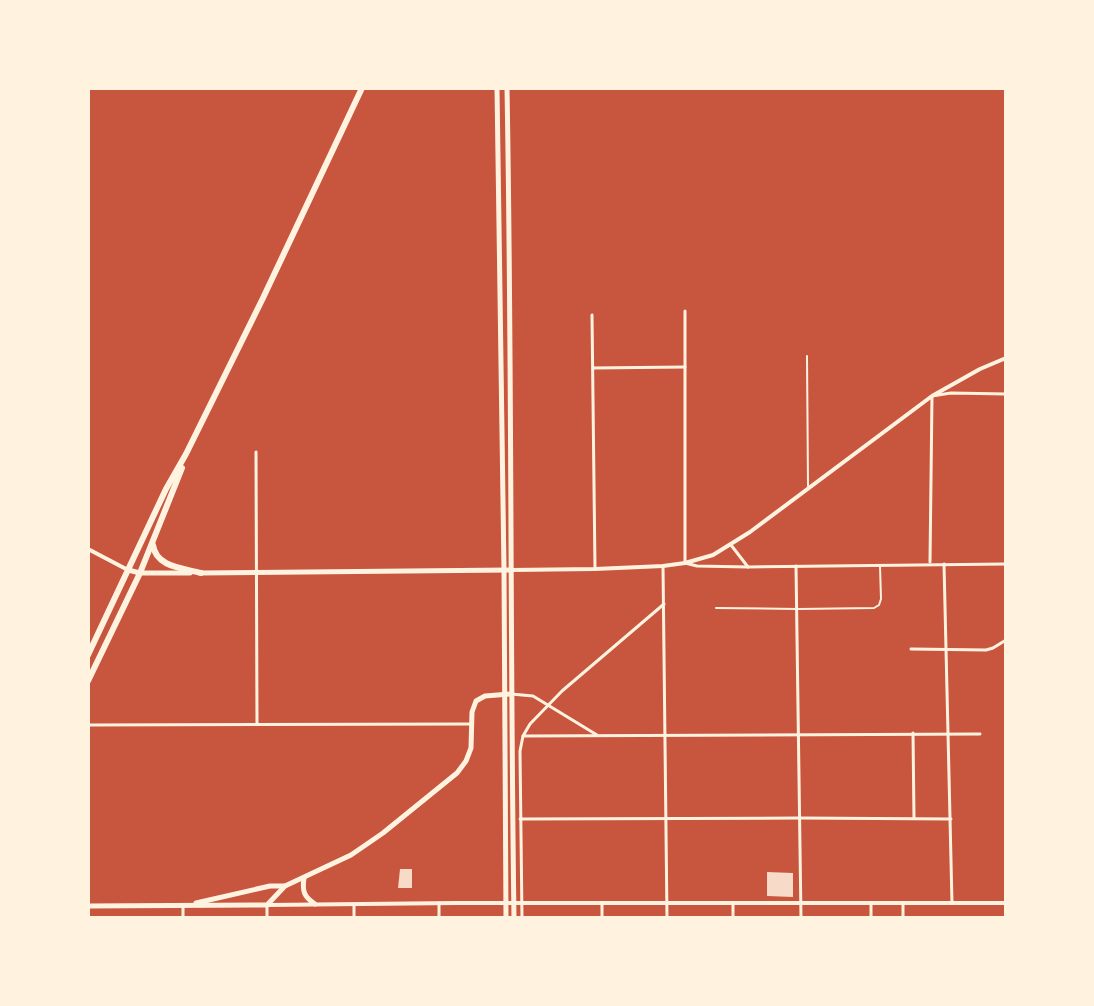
<svg xmlns="http://www.w3.org/2000/svg" width="1094" height="1006" viewBox="0 0 1094 1006" font-family="'PT Sans',sans-serif">
	<style>
		.building { fill: #f7dbc8 }
		.lines { fill: none; stroke-linecap: round; stroke-linejoin: round }
		.service { stroke: #fff3e0; stroke-width: 2 }
		.minor { stroke: #fff3e0; stroke-width: 3 }
		.tertiary { stroke: #fff3e0; stroke-width: 4 }
		.secondary { stroke: #fff3e0; stroke-width: 5 }
		.primary { stroke: #fff3e0; stroke-width: 5 }
		.trunk { stroke: #fff3e0; stroke-width: 6 }
	</style>
	<rect width="100%" height="100%" fill="#c8553d"/>
	<g class="building">
		<polygon points="400,869 412,869 412,888 398,888"/>
		<polygon points="767,872 793,873 793,897 767,896"/>
	</g>
	<g class="lines">
		<g class="service">
			<polyline points="807,356 808,486"/>
			<polyline points="716,608 798,609 874,608 879,605 881,599 880,566"/>
		</g>
		<g class="minor">
			<polyline points="685,311 685,563 697,566 748,567 1006,564"/>
			<polyline points="592,315 595,569"/>
			<polyline points="593,368 685,367"/>
			<polyline points="256,452 257,724"/>
			<polyline points="731,545 748,567"/>
			<polyline points="930,562 932,396 951,393 1006,394"/>
			<polyline points="944,564 952,903"/>
			<polyline points="663,566 667,918"/>
			<polyline points="796,566 801,918"/>
			<polyline points="911,649 986,650 993,648 1006,640"/>
			<polyline points="511,694 533,696 597,735"/>
			<polyline points="88,725 472,724"/>
			<polyline points="913,733 914,818"/>
			<polyline points="523,736 980,734"/>
			<polyline points="520,819 800,818 951,819"/>
			<polyline points="439,903 439,918"/>
			<polyline points="602,903 602,918"/>
			<polyline points="903,903 903,918"/>
			<polyline points="733,904 733,918"/>
			<polyline points="183,906 183,918"/>
			<polyline points="267,906 267,918"/>
			<polyline points="354,906 354,918"/>
			<polyline points="522,918 520,751 523,736 530,724 562,691 664,604"/>
			<polyline points="871,918 871,903"/>
		</g>
		<g class="tertiary">
			<polyline points="88,549 128,570"/>
			<polyline points="511,570 595,569 663,566 685,563 713,555 750,532 932,396 980,369 1006,358"/>
			<polyline points="267,905 456,903 1006,903"/>
		</g>
		<g class="secondary">
			<polyline points="128,570 140,573 190,573"/>
			<polyline points="200,573 511,570"/>
			<path d="M304 878C302 891 304 897 315 904"/>
			<polyline points="196,903 270,886 284,886"/>
			<polyline points="88,906 267,905 285,886 351,855 383,833 457,773 466,761 471,748 472,712 476,701 485,696 511,694"/>
		</g>
		<g class="primary">
			<polyline points="497,88 504,570 506,918"/>
			<path d="M507 88C512 365 510 641 514 918"/>
		</g>
		<g class="trunk">
			<path d="M153 545C156 567 182 568 201 573"/>
			<polyline points="88,655 166,489 186,454 263,298 362,88"/>
			<polyline points="88,681 140,573 182,468"/>
		</g>
	</g>
	<rect width="1094" height="1006" fill="none" stroke="#fff3e0" stroke-width="180"/>
</svg>
